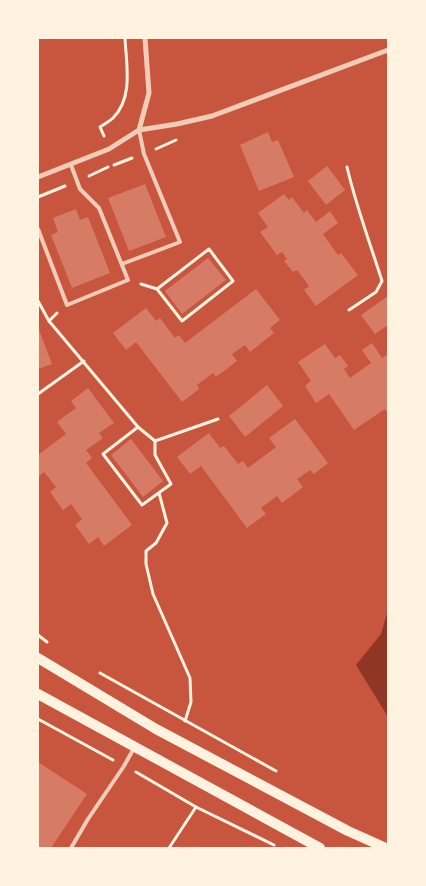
<svg xmlns="http://www.w3.org/2000/svg" width="426" height="886" viewBox="0 0 426 886" font-family="Jost,sans-serif">
	<style>
		.water { fill: #8f3625 }
		.building { fill: #d67c66 }
		.lines { fill: none; stroke-linecap: round; stroke-linejoin: round }
		.path { stroke: #fff3e0; stroke-width: 3 }
		.service { stroke: #f1ccb7; stroke-width: 4 }
		.minor { stroke: #f1ccb7; stroke-width: 5 }
		.secondary { stroke: #fff3e0; stroke-width: 10 }
	</style>
	<rect width="100%" height="100%" fill="#c8553d"/>
	<polygon class="water" points="388,610 388,717 356,665 381,634"/>
	<g class="building">
		<polygon points="268,132 272,142 278,140 294,177 259,191 240,145"/>
		<polygon points="327,166 345,190 326,205 308,181"/>
		<polygon points="145,184 166,237 129,251 108,198"/>
		<polygon points="284,194 289,200 292,197 304,213 307,210 316,222 330,211 338,223 323,234 338,255 341,253 358,275 316,306 304,290 309,286 297,270 293,272 284,261 287,259 282,252 277,255 260,232 268,227 258,213"/>
		<polygon points="76,209 80,220 88,217 110,273 72,288 51,235 58,232 53,218"/>
		<polygon points="208,258 226,280 182,314 165,291"/>
		<polygon points="256,289 280,320 270,328 274,333 250,352 245,345 232,354 237,361 216,377 213,373 197,385 199,389 182,402 136,342 126,350 113,333 146,308 156,321 160,318 175,338 179,335 185,343"/>
		<polygon points="388,296 388,325 375,334 361,315"/>
		<polygon points="38,327 52,364 38,369"/>
		<polygon points="372,343 382,358 388,354 388,414 385,409 354,430 329,394 316,403 305,386 311,381 298,362 325,344 335,358 340,355 348,366 344,369 350,378 371,363 362,350"/>
		<polygon points="267,385 283,406 245,437 229,416"/>
		<polygon points="88,388 114,423 99,433 103,438 86,450 92,458 86,463 132,525 104,546 98,537 89,544 75,525 82,519 71,504 63,510 50,492 56,487 44,472 38,477 38,455 66,434 57,422 76,408 71,401"/>
		<polygon points="295,419 328,463 314,474 310,470 297,479 303,487 282,503 277,496 261,508 266,514 247,528 201,466 190,474 177,457 209,433 220,448 224,446 238,464 243,461 248,468 276,447 269,438"/>
		<polygon points="131,439 163,481 143,497 111,455"/>
		<polygon points="38,762 87,794 51,848 38,848"/>
	</g>
	<g class="lines">
		<g class="path">
			<path d="M104 136 100 127C104 124 110 121 113 118 134 97 126 63 125 38"/>
			<polyline points="156,149 176,140"/>
			<polyline points="114,165 132,158"/>
			<path d="M347 167C356 206 370 243 382 281L376 292 349 310"/>
			<polyline points="89,176 108,167"/>
			<polyline points="38,197 65,186"/>
			<polyline points="141,284 157,289 182,321 233,281 209,249 157,289"/>
			<polyline points="38,301 49,321"/>
			<polyline points="57,313 49,321 138,427 155,441 218,419"/>
			<polyline points="38,394 84,361"/>
			<polyline points="138,427 103,454 142,505 171,484 155,455 155,441"/>
			<polyline points="159,493 167,523 156,543 146,551 146,564 153,594 190,678 191,702 185,721"/>
			<polyline points="38,635 47,642"/>
			<polyline points="100,673 276,771"/>
			<polyline points="38,719 113,760"/>
			<polyline points="136,772 196,807 274,845"/>
			<polyline points="169,848 196,807"/>
		</g>
		<g class="service">
			<polyline points="38,229 67,305 128,280 99,208 80,189 71,165"/>
			<polyline points="122,264 180,242 144,154 139,130"/>
			<polyline points="71,848 88,819 124,766 134,748"/>
		</g>
		<g class="minor">
			<polyline points="139,130 177,124 212,116 388,50"/>
			<polyline points="38,177 109,149 139,130 149,93 145,38"/>
		</g>
		<g class="secondary">
			<polyline points="38,658 156,729 348,831 386,848"/>
			<polyline points="38,694 320,848"/>
		</g>
	</g>
	<rect width="426" height="886" fill="none" stroke="#fff3e0" stroke-width="78"/>
</svg>
